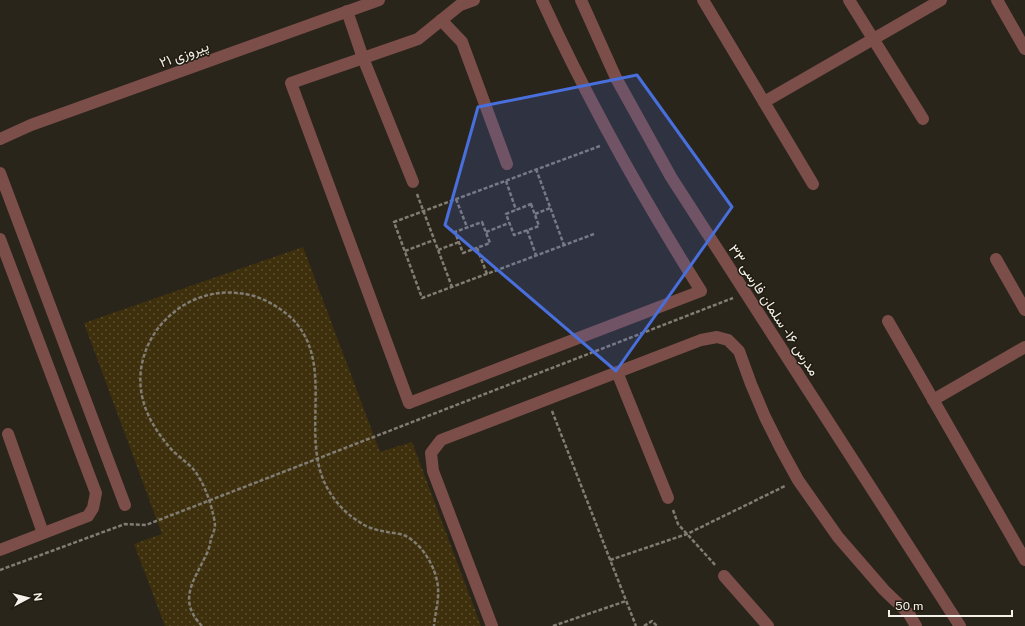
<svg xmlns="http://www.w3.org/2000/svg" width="1025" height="626" viewBox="0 0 1025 626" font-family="'Public Sans',Vazirmatn,sans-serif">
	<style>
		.park { fill: url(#park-dots) }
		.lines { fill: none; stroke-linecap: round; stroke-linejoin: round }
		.path { stroke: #817c74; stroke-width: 2.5; stroke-dasharray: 4 2; stroke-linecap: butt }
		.minor { stroke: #7b4e49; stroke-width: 12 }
		.marked { fill: #486fdc; fill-opacity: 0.2; stroke: #486fdc; stroke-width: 3; stroke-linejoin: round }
		.labels { text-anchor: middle; stroke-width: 3; stroke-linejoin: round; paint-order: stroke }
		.street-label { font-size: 14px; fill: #f4f1ea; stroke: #201c12 }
	</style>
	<defs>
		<pattern id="park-dots" width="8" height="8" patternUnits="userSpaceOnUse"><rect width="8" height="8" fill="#3e300c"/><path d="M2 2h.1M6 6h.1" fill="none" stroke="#5a4e30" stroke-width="1.8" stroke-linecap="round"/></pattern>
	</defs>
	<rect width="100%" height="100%" fill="#2a251b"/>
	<polygon class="park" points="303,247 380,452 412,442 481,626 165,626 134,544 162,534 84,323"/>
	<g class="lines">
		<g class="path">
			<polyline points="536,169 564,245"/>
			<polyline points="506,181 516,210"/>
			<polyline points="417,194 452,287"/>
			<polyline points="456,199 467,227"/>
			<polygon points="531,204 539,226 514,235 506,214"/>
			<polyline points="535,214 550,208"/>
			<polygon points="482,222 490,243 463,253 455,232"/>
			<polyline points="527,230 536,255"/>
			<polyline points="486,232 509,223"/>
			<polyline points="594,234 422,298 394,222 600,146"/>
			<polyline points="477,248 487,274"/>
			<polyline points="438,250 459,242"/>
			<polyline points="405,251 434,240"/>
			<polyline points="552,411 636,626"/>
			<polyline points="673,510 678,524 716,566"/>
			<polyline points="610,560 687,534 785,486"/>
			<polyline points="0,570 125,524 146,525 733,298"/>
			<path d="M202 626C177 600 194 581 206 555 209 550 210 544 211 539 212 535 215 530 215 526 215 523 214 517 213 514 210 500 203 481 194 470 188 463 179 457 172 450 149 424 134 395 143 359 148 341 158 325 173 313 195 294 226 288 254 296 267 300 278 307 288 315 340 360 296 437 329 491 338 506 351 518 366 526 377 531 388 532 400 534 420 539 437 568 438 588 439 601 435 613 434 626"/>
			<polyline points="553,626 626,601"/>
			<polyline points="644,626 652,621 657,626"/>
		</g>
		<g class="minor">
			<path d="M474 0 460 5 418 39 291 83 409 403 701 291C642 197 588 101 542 0"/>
			<polyline points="581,0 616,78 671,177 960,626"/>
			<polyline points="703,0 813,184"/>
			<polyline points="849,0 923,119"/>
			<polyline points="997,0 1025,49"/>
			<polyline points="347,11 363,58 413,182"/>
			<polyline points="441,20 462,42 507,164"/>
			<polyline points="764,102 941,0"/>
			<polyline points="0,139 31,125 379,0"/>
			<polyline points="0,173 125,505"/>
			<polyline points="0,239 96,493 93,508 88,516 0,550"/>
			<polyline points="996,259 1025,310"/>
			<polyline points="888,321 1025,560"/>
			<polyline points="617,372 668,498"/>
			<polyline points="933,400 1025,347"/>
			<polyline points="8,434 43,533"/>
			<polyline points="724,576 768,626"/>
			<polyline points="492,626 433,471 431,453 441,440 701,340 717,337 728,340 739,351 751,384 765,417 781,449 798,480 838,537 884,590 909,614 916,626"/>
		</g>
	</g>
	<path class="marked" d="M637 75 732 207 616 371 445 225 478 107Z"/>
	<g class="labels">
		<g class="street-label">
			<text transform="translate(184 54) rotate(-20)" y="5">پیروزی ۲۱</text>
			<text transform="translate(774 310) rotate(57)" y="5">مدرس ۱۶ - سلمان فارسی ۳۳</text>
		</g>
	</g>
	<g transform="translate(28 598) rotate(83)" stroke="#201c12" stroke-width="3" paint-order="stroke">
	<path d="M0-3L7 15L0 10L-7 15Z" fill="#f4f1ea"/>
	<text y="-6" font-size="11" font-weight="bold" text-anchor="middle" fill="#f4f1ea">N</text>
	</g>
	<path d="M889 610v6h123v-6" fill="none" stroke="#f4f1ea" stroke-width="2"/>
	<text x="895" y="610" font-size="12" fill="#f4f1ea" stroke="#201c12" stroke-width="3" paint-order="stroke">50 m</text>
</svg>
